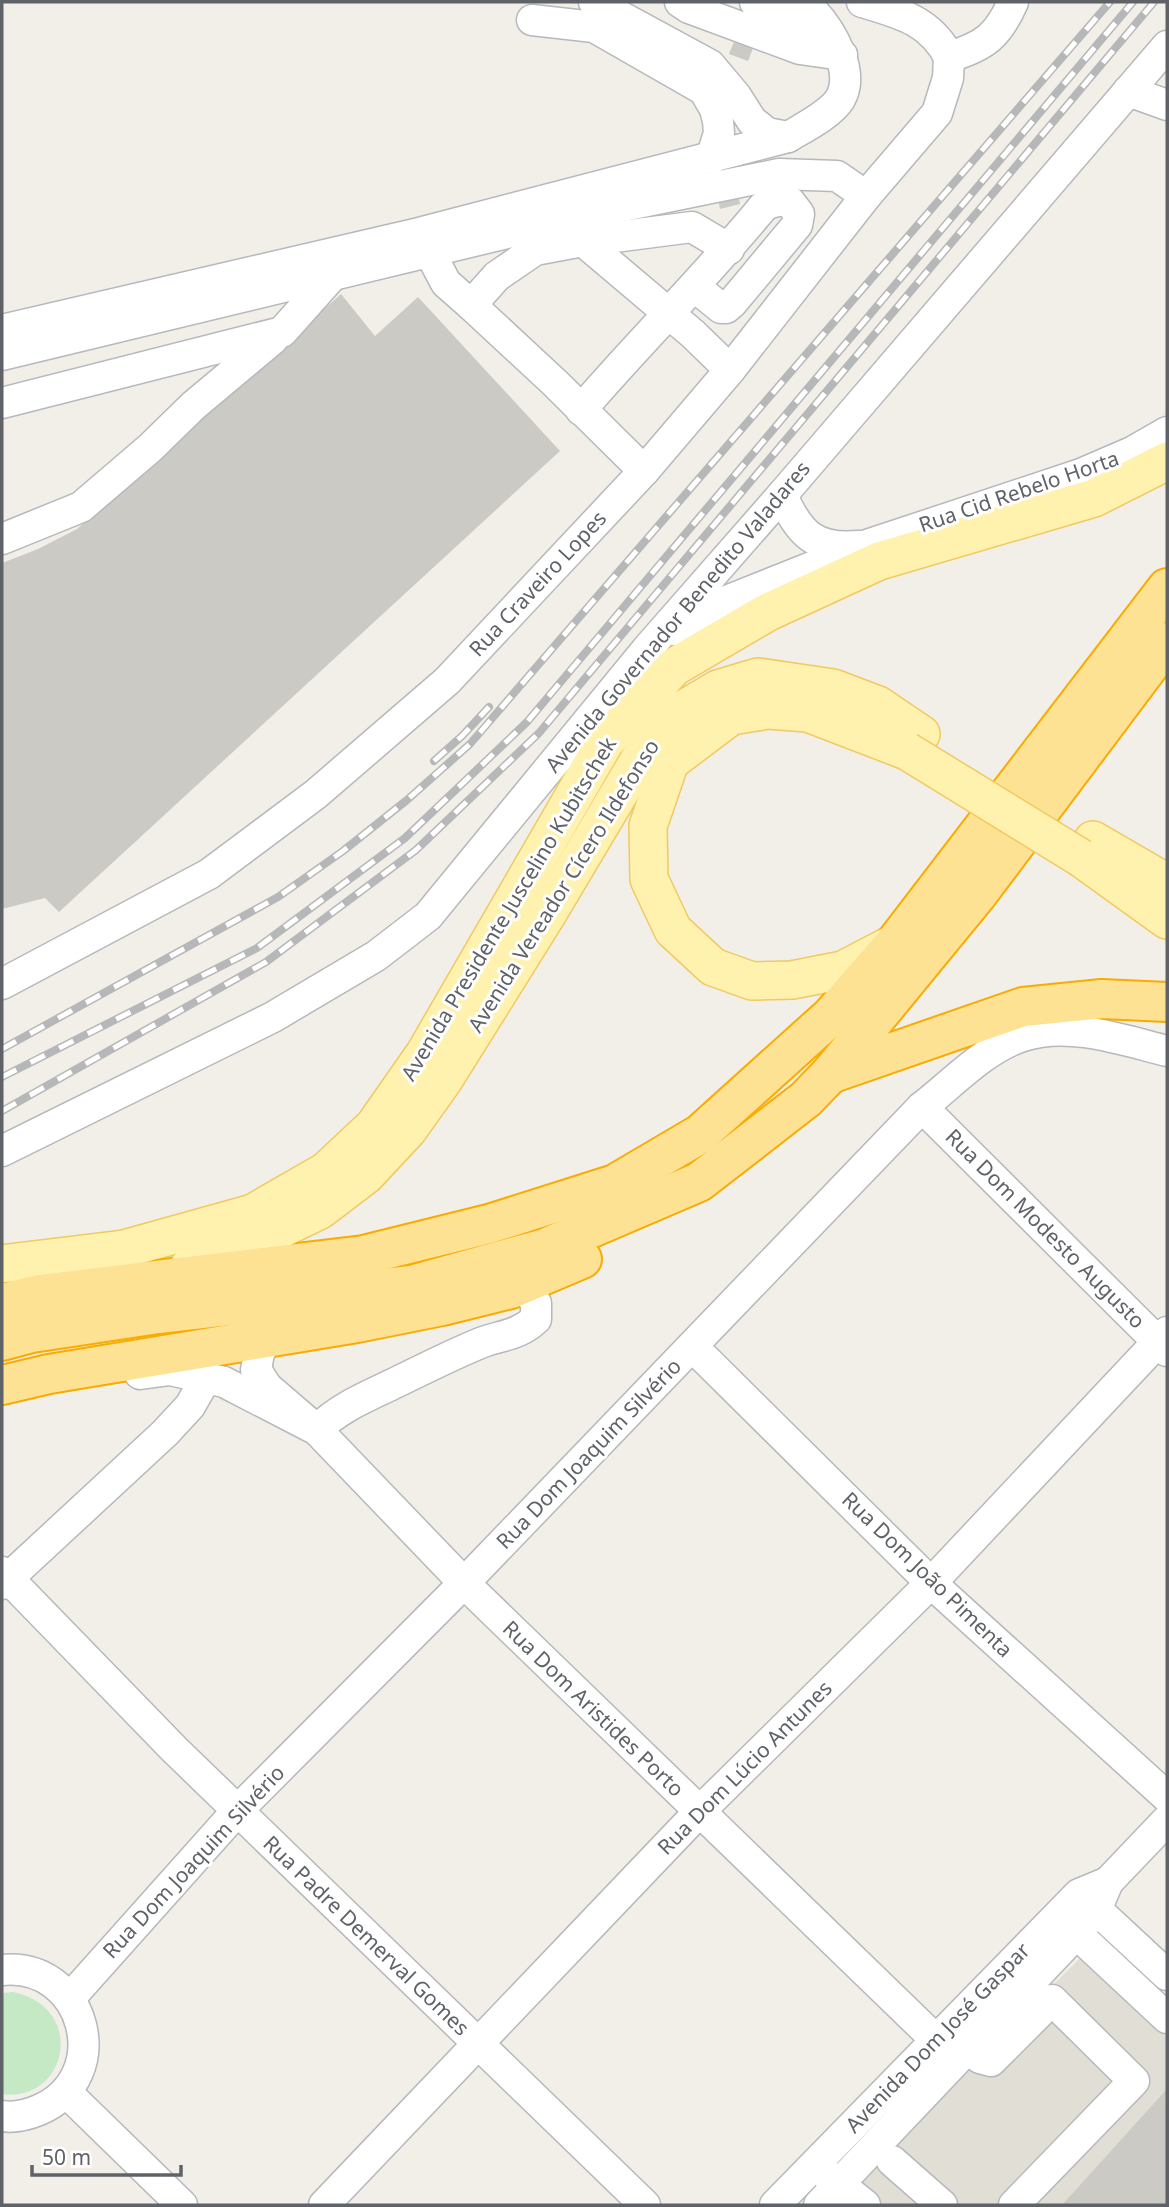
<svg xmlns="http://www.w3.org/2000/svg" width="1169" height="2207" viewBox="0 0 1169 2207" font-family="'Noto Sans',sans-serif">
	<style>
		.education { fill: #e1ded6 }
		.green { fill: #c5e8c5 }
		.building { fill: #cccac5 }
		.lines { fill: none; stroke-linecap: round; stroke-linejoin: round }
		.minor-casing { stroke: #b5b8bc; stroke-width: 33 }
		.major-casing { stroke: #f2c960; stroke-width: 40 }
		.highway-casing { stroke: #f9ab00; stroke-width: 42 }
		.minor { stroke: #fff; stroke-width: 30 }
		.major { stroke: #fff2af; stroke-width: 37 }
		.highway { stroke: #fde293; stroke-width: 38 }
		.rail-casing { stroke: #b6b7b8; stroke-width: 8 }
		.rail { stroke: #fff; stroke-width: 5; stroke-dasharray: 16; stroke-linecap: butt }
		.major-bridge-casing { stroke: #f2c960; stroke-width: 40; stroke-linecap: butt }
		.major-bridge { stroke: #fff2af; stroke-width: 37 }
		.labels { text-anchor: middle; stroke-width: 6; stroke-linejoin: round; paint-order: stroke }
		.street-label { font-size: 21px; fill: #5f6368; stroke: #fff }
	</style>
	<rect width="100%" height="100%" fill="#f1efe8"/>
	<polygon class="education" points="1084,1954 1167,2036 1167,2205 834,2205"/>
	<path class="green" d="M13 1992C88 2008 67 2103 2 2094V1993Z"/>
	<g class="building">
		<polygon points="750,2 771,2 748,61 729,54"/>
		<polygon points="732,166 740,204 720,209 712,170"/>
		<polygon points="341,294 375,336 418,297 560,451 59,912 45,898 2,909 2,563 38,549 77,529"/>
		<polygon points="1167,2089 1167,2205 1062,2205"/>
	</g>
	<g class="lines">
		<g class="minor-casing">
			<g id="minor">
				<polyline points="594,2 710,65 736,96 752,121 767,133 788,137"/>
				<polyline points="680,2 689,8 800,49 842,55 808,22 755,2"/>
				<path d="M862 2C899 13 930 20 949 57"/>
				<polyline points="532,20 594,27 704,90 715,109 718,121 719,133 711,159"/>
				<path d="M949 57C985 46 998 36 1013 2"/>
				<polyline points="1128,91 1167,105"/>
				<polyline points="421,236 446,283 471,305"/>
				<polyline points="583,241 693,334 730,370"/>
				<path d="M2 330 419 233 788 137C803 128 831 114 840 99 856 72 831 30 812 10 808 6 799 4 793 2"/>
				<polyline points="2,355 598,211 779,174 837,176 866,196"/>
				<polyline points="2,403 282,332 331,277 330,273"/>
				<path d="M581 410C640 341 705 278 763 207 772 201 779 200 790 202L799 214 797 225 732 303 726 308H721L695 287"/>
				<polyline points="644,471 555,383 471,305 497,276 535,250 583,241 692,227 729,249"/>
				<path d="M782 495C799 534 815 550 859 546"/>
				<polyline points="2,539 81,507 150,448 193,406 273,339"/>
				<polyline points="675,630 709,608 867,545 1081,474 1132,452 1167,432"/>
				<polyline points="2,984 209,874 316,794 447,681 644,471 730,370 866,196 937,113 948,78 949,57"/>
				<polyline points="922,1107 1167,1351"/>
				<polyline points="2,1151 273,1017 376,956 428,916 648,648 782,495 1167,46"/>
				<path d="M268 1338 259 1353 256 1370 267 1387 317 1430C338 1408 368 1396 395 1383 424 1369 453 1354 483 1342 503 1335 519 1335 536 1319V1303L528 1291 511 1289"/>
				<polyline points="693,1347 931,1583 1167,1797"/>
				<polyline points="140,1374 170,1370 224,1382 317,1430 464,1583 936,2040"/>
				<polyline points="2,1572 174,1749 645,2205"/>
				<polyline points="2,1584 165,1433 190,1406 206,1378"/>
				<polyline points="1082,1896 1167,1975"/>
				<polyline points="1063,1921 1167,2018"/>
				<path d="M2 1970C86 1962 116 2077 39 2110 27 2115 14 2118 2 2116"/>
				<path d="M70 1998 237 1811 464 1583 922 1107C953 1083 985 1048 1023 1036 1069 1021 1123 1040 1167 1051"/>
				<polyline points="968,2049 980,2058 991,2061 1052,2000 1134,2081 1014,2205"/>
				<polyline points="66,2092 182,2205"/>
				<polyline points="892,2161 942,2205"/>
				<polyline points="825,2173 865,2205"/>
				<polyline points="324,2205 699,1812 931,1583 1167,1332"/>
				<polyline points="775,2205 1079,1894 1108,1882"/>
				<polyline points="819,2205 1076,1934 1096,1910 1108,1882 1167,1820"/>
			</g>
		</g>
		<g class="major-casing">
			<g id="major">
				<polyline points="1093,840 1167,883"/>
				<polyline points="1081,858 1167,920"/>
				<polyline points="891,945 843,970 792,980 752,981 713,967 673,930 649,879 648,826 670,762 731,716 768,710 808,713 907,751"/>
				<polyline points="2,1264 124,1249 253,1213 326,1171 374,1126 425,1053 605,742 674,667 768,612 879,561 1094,498 1167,461"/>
				<polyline points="188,1268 238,1250 320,1210 366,1175 408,1130 443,1081 548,913 642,755 674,715 718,689 758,677 833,688 878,705 921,734"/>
			</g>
		</g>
		<g class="highway-casing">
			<g id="highway">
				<polyline points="830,1074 1023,1007 1102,999 1167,1002"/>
				<polyline points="2,1303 40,1294 364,1255 489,1224 615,1184 700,1134 831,1016 895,943 1167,588"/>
				<polyline points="2,1341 32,1333 158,1314 411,1285 545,1248 699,1182 806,1099 830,1074 977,895 1167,642"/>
				<polyline points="2,1385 49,1374 357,1323 442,1306 511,1289 582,1259"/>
			</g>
		</g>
		<use href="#minor" class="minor"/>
		<use href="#major" class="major"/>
		<use href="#highway" class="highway"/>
		<g class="rail-casing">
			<g id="rail">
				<polyline points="434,761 462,736 489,707"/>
				<polyline points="2,1049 278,897 343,851 407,800 470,744 1110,2"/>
				<polyline points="2,1077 257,948 405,838 527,722 1133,2"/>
				<polyline points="2,1111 266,962 416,850 539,733 1154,2"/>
			</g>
		</g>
		<use href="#rail" class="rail"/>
		<g class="major-bridge-casing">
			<polyline id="major-bridge" points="907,751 1081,858"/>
		</g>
		<use href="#major-bridge" class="major-bridge"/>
	</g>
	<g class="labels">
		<g class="street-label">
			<text transform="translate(1019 492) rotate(-19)" y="7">Rua Cid Rebelo Horta</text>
			<text transform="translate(538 584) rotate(-47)" y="7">Rua Craveiro Lopes</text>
			<text transform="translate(678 617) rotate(-50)" y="7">Avenida Governador Benedito Valadares</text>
			<text transform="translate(564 886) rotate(-58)" y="7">Avenida Vereador Cícero Ildefonso</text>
			<text transform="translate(509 909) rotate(-59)" y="7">Avenida Presidente Juscelino Kubitschek</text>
			<text transform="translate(1045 1229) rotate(45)" y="7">Rua Dom Modesto Augusto</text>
			<text transform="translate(589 1454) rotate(-46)" y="7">Rua Dom Joaquim Silvério</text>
			<text transform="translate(927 1575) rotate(44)" y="7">Rua Dom João Pimenta</text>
			<text transform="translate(593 1709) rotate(44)" y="7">Rua Dom Aristides Porto</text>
			<text transform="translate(745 1768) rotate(-45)" y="7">Rua Dom Lúcio Antunes</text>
			<text transform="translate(194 1862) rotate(-47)" y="7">Rua Dom Joaquim Silvério</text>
			<text transform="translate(366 1936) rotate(44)" y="7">Rua Padre Demerval Gomes</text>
			<text transform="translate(938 2038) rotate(-46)" y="7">Avenida Dom José Gaspar</text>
		</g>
	</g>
	<rect width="1169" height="2207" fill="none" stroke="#5f6368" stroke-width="7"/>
	<path d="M32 2165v10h149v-10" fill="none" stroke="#5f6368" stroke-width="3.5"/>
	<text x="42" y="2165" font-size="21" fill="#5f6368" stroke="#ffffff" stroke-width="5" paint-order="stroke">50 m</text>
</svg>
